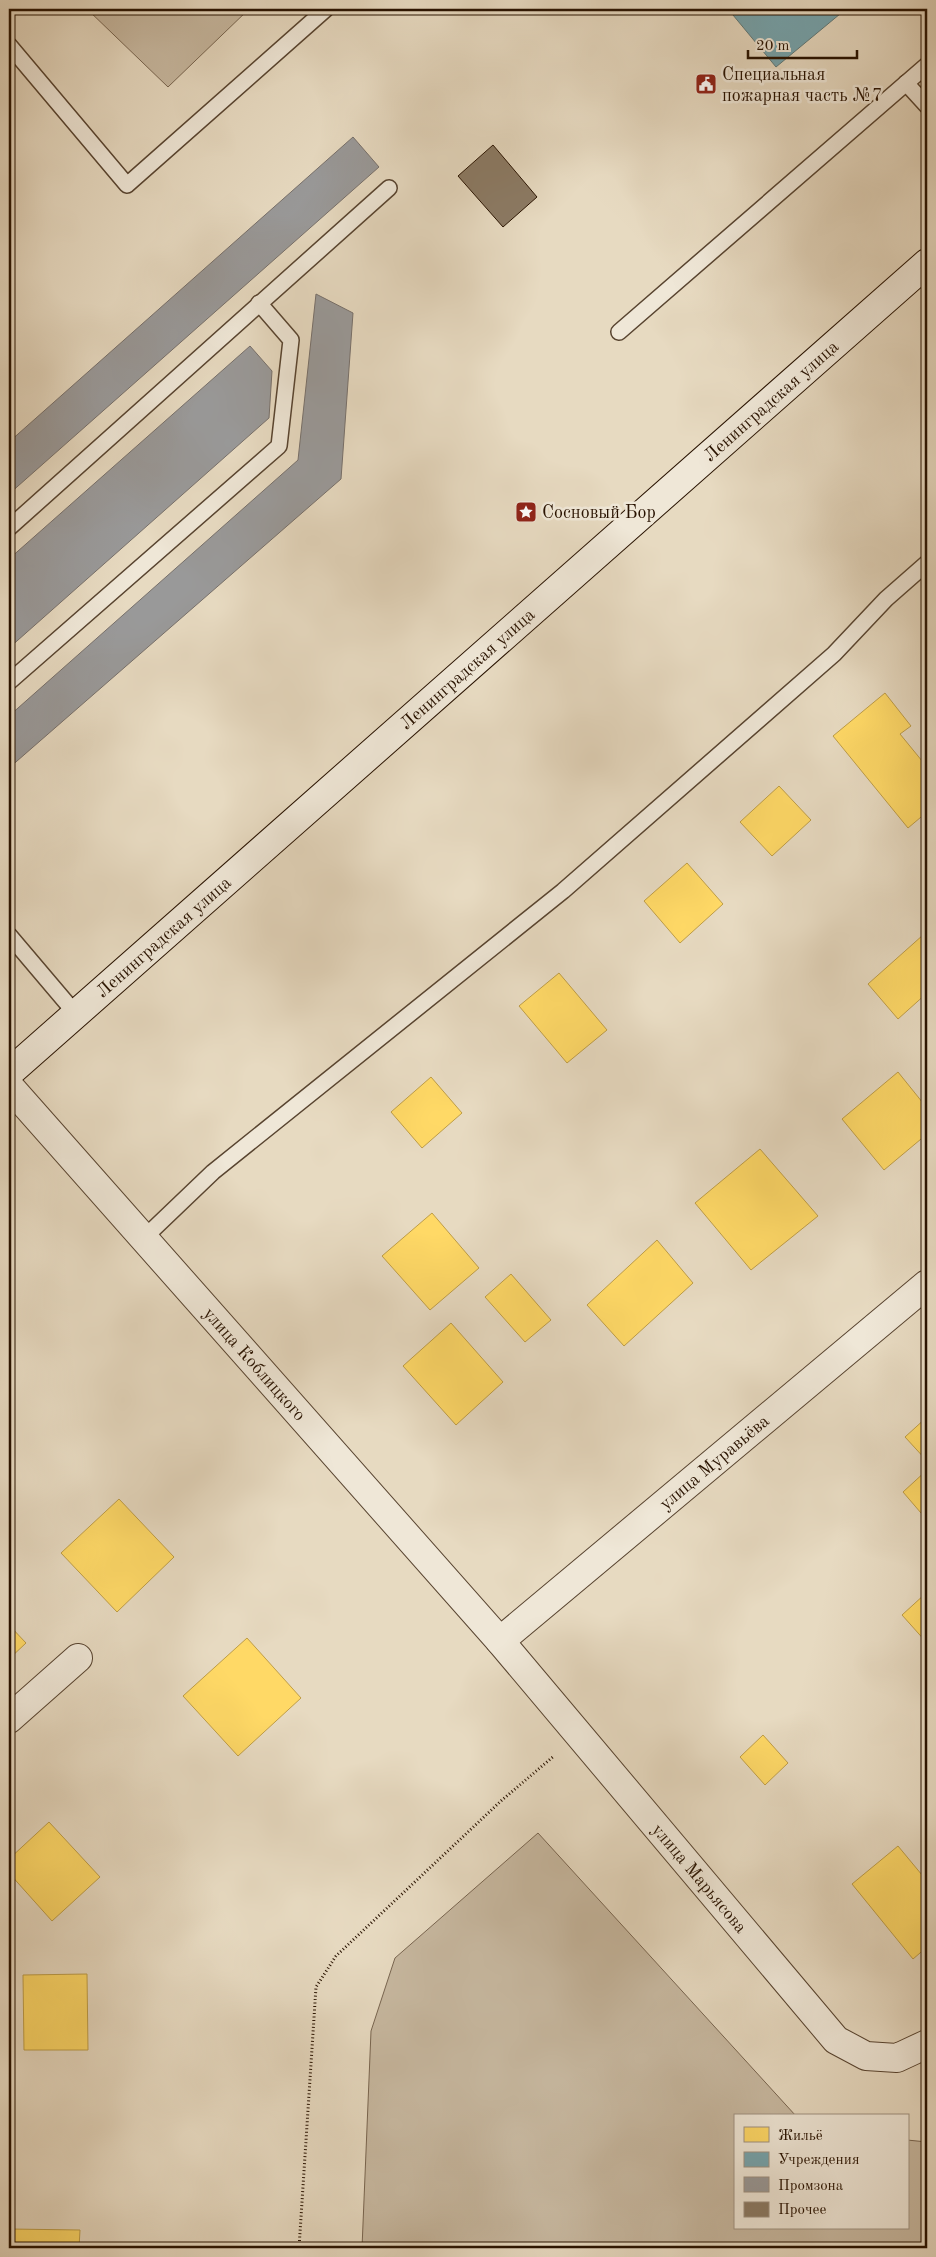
<svg xmlns="http://www.w3.org/2000/svg" width="936" height="2257" viewBox="0 0 936 2257" font-family="'Old Standard TT',serif">
	<style>
		.green { fill: #c7b8a0; stroke: #786550 }
		.homes { fill: #ffd966; stroke: #be9d47 }
		.public { fill: #76a5af; stroke: #5f797a }
		.industry { fill: #999; stroke: #77706b }
		.building { fill: #8b7a64; stroke: #281200 }
		.lines { fill: none; stroke-linecap: round; stroke-linejoin: round }
		.lane-casing { stroke: #584430; stroke-width: 18 }
		.street-casing { stroke: #584430; stroke-width: 30 }
		.secondary-casing { stroke: #281200; stroke-width: 30 }
		.path { stroke: #281200; stroke-width: 3; stroke-dasharray: 1 2.5; stroke-linecap: butt }
		.lane { stroke: #efe7d7; stroke-width: 15 }
		.street { stroke: #efe7d7; stroke-width: 28 }
		.secondary { stroke: #efe7d7; stroke-width: 28 }
		.labels { text-anchor: middle; stroke-width: 5; stroke-linejoin: round; paint-order: stroke }
		.poi-label { font-size: 18px; fill: #281200; stroke: #efe7d7; text-anchor: start }
		.street-label { font-size: 18px; fill: #281200; stroke: #efe7d7 }
	</style>
	<rect width="100%" height="100%" fill="#e7dac1"/>
	<filter id="stains"><feTurbulence type="fractalNoise" baseFrequency=".004" numOctaves="4"/><feColorMatrix values="0 0 0 0 .2 0 0 0 0 .09 0 0 0 0 .02 0 0 0 .5 -.17"/></filter>
	<radialGradient id="worn" r=".72"><stop offset=".6" stop-color="#630" stop-opacity="0"/><stop offset="1" stop-color="#630" stop-opacity=".3"/></radialGradient>
	<g class="green">
		<polygon points="87,9 249,9 168,87"/>
		<polygon points="538,1833 796,2116 735,2116 735,2228 907,2228 907,2140 927,2142 927,2248 362,2248 371,2031 395,1958"/>
	</g>
	<g class="homes">
		<polygon points="885,693 911,726 900,734 927,767 927,812 908,828 833,736"/>
		<polygon points="779,786 811,820 772,856 740,822"/>
		<polygon points="687,863 723,904 680,943 644,901"/>
		<polygon points="923,935 927,939 927,993 898,1019 868,984"/>
		<polygon points="559,973 607,1030 567,1063 519,1006"/>
		<polygon points="898,1072 927,1108 927,1134 884,1170 842,1119"/>
		<polygon points="431,1077 462,1113 422,1148 391,1112"/>
		<polygon points="760,1149 818,1216 751,1270 695,1203"/>
		<polygon points="432,1213 479,1268 430,1310 382,1256"/>
		<polygon points="657,1240 693,1283 624,1346 587,1305"/>
		<polygon points="511,1274 551,1320 525,1342 485,1297"/>
		<polygon points="451,1323 503,1382 456,1425 403,1366"/>
		<polygon points="927,1417 927,1461 905,1437"/>
		<polygon points="927,1470 927,1520 903,1492"/>
		<polygon points="119,1499 174,1557 117,1612 61,1553"/>
		<polygon points="925,1594 927,1596 927,1643 902,1615"/>
		<polygon points="9,1625 26,1643 9,1659"/>
		<polygon points="247,1638 301,1698 238,1756 183,1696"/>
		<polygon points="763,1735 788,1763 765,1785 740,1757"/>
		<polygon points="49,1822 100,1877 52,1921 9,1873 9,1859"/>
		<polygon points="898,1846 927,1881 927,1947 913,1959 852,1884"/>
		<polygon points="87,1974 88,2050 24,2050 23,1975"/>
		<polygon points="10,2229 80,2230 79,2248 10,2248"/>
	</g>
	<polygon class="public" points="728,9 846,9 776,67"/>
	<g class="industry">
		<polygon points="353,137 379,167 9,494 9,442"/>
		<polygon points="316,294 353,313 341,479 9,768 9,716 298,460"/>
		<polygon points="250,346 272,371 269,418 9,648 9,559"/>
	</g>
	<polygon class="building" points="493,145 537,197 503,227 458,176"/>
	<g class="lines">
		<g class="lane-casing">
			<g id="lane">
				<polyline points="9,45 127,185 326,9"/>
				<polyline points="906,83 927,106"/>
				<polyline points="619,332 927,65"/>
				<polyline points="9,528 389,188"/>
				<polyline points="9,682 279,446 291,340 259,303"/>
				<polyline points="9,935 76,1014"/>
				<polyline points="144,1238 213,1172 563,891 834,654 886,599 927,563"/>
			</g>
		</g>
		<g class="street-casing">
			<g id="street">
				<path id="s1" d="M9 1086 500 1641 836 2040 866 2056 897 2058 927 2044"/>
				<path id="s2" d="M500 1641 927 1284"/>
				<polyline points="9,1719 78,1658"/>
			</g>
		</g>
		<g class="secondary-casing">
			<g id="secondary">
				<path id="s3" d="M9 1073 927 263"/>
			</g>
		</g>
		<polyline class="path" points="299,2248 316,1987 336,1956 502,1800 554,1756"/>
		<use href="#lane" class="lane"/>
		<use href="#street" class="street"/>
		<use href="#secondary" class="secondary"/>
	</g>
	<defs>
		<g id="civic-square" transform="scale(1.125)"><rect x="-9" y="-9" width="18" height="18" rx="4" fill="#8f2418" stroke="#efe7d7"/><path d="M-.6-6.5H3V-4.5H.6V-3L4-1V1h2V6H-6V1h2V-1L-.6-3ZM-1.2 2.5V6h2.4V2.5Z" fill="#fff"/></g>
		<g id="sight-square" transform="scale(1.125)"><rect x="-9" y="-9" width="18" height="18" rx="4" fill="#8f2418" stroke="#efe7d7"/><path d="M0-6L1.8-2.2L6-1.7L2.9 1.2L3.7 5.4L0 3.3L-3.7 5.4L-2.9 1.2L-6-1.7L-1.8-2.2Z" fill="#fff"/></g>
	</defs>
	<g fill-rule="evenodd">
		<use href="#civic-square" x="706" y="84"/>
		<use href="#sight-square" x="526" y="512"/>
	</g>
	<g class="labels">
		<g class="poi-label">
			<text x="722" y="80">Специальная<tspan x="722" dy="21">пожарная часть №7</tspan></text>
			<text x="542" y="518">Сосновый Бор</text>
		</g>
		<g class="street-label">
			<text dy="6" stroke="none"><textPath href="#s3" startOffset="1016">Ленинградская улица</textPath></text>
			<text dy="6" stroke="none"><textPath href="#s3" startOffset="611">Ленинградская улица</textPath></text>
			<text dy="6" stroke="none"><textPath href="#s3" startOffset="206">Ленинградская улица</textPath></text>
			<text dy="6" stroke="none"><textPath href="#s1" startOffset="371">улица Коблицкого</textPath></text>
			<text dy="6" stroke="none"><textPath href="#s2" startOffset="279">улица Муравьёва</textPath></text>
			<text dy="6" stroke="none"><textPath href="#s1" startOffset="1051">улица Марьясова</textPath></text>
		</g>
	</g>
	<rect width="936" height="2257" fill="none" stroke="#e7dac1" stroke-width="30"/>
	<rect x="10" y="10" width="916" height="2237" fill="none" stroke="#281200" stroke-width="2.5"/>
	<rect x="15" y="15" width="906" height="2227" fill="none" stroke="#281200"/>
	<rect x="734" y="2114" width="175" height="115" fill="#efe7d7" stroke="#9f9281"/>
	<rect x="744" y="2127" width="25" height="15" fill="#ffd966" stroke="#9f9281"/>
	<text x="778" y="2140" font-size="15" fill="#281200">Жильё</text>
	<rect x="744" y="2152" width="25" height="15" fill="#76a5af" stroke="#9f9281"/>
	<text x="778" y="2164" font-size="15" fill="#281200">Учреждения</text>
	<rect x="744" y="2177" width="25" height="15" fill="#999999" stroke="#9f9281"/>
	<text x="778" y="2190" font-size="15" fill="#281200">Промзона</text>
	<rect x="744" y="2202" width="25" height="15" fill="#8b7a64" stroke="#9f9281"/>
	<text x="778" y="2214" font-size="15" fill="#281200">Прочее</text>
	<path d="M748 50v8h109v-8" fill="none" stroke="#281200" stroke-width="2.5"/>
	<text x="756" y="50" font-size="15" fill="#281200" stroke="#efe7d7" stroke-width="4" paint-order="stroke">20 m</text>
	<rect width="100%" height="100%" filter="url(#stains)"/>
	<rect width="100%" height="100%" fill="url(#worn)"/>
</svg>
